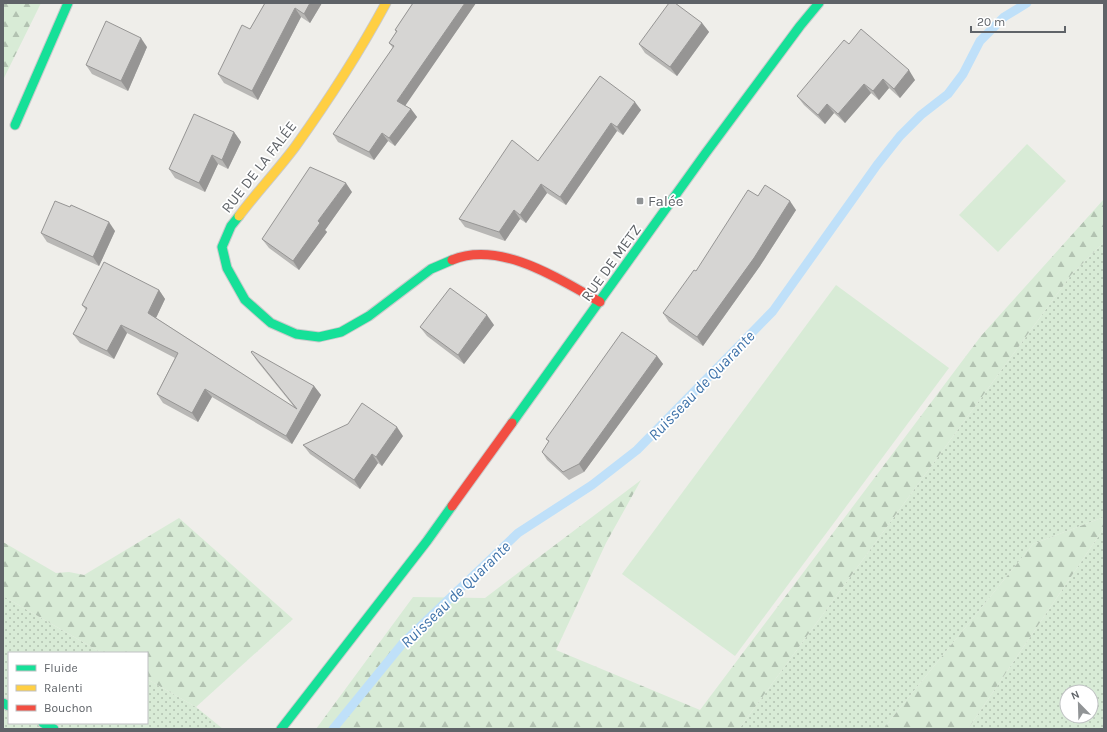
<svg xmlns="http://www.w3.org/2000/svg" width="1107" height="732" viewBox="0 0 1107 732" font-family="Karla,sans-serif">
	<style>
		.grass { fill: url(#grass-dots); fill-rule: evenodd }
		.forest { fill: url(#forest-firs) }
		.park { fill: #d8ebd6 }
		.lines { fill: none; stroke-linecap: round; stroke-linejoin: round }
		.stream { stroke: #bfe0f9; stroke-width: 9 }
		.fast-casing { stroke: #cacacb; stroke-width: 11 }
		.slow-casing { stroke: #cacacb; stroke-width: 11 }
		.jam-casing { stroke: #cacacb; stroke-width: 11 }
		.fast { stroke: #16e098; stroke-width: 9 }
		.slow { stroke: #ffcf43; stroke-width: 9 }
		.jam { stroke: #f24e42; stroke-width: 9 }
		.wall { fill: #b8b7b5 }
		.shaded-wall { fill: #969594 }
		.building { fill: #d6d5d3; stroke: #969594 }
		.poi-dot { fill: #919496; stroke: #fff; stroke-width: 1.5 }
		.labels { text-anchor: middle; stroke-width: 3.5; stroke-linejoin: round; paint-order: stroke }
		.street-label { font-size: 15px; fill: #5f6368; stroke: #fff }
		.poi-label { font-size: 15px; fill: #5f6368; stroke: #fff; text-anchor: start }
		.water-label { font-size: 16px; font-style: italic; fill: #4174aa; stroke: #fff }
	</style>
	<defs>
		<pattern id="grass-dots" width="8" height="8" patternUnits="userSpaceOnUse"><rect width="8" height="8" fill="#d8ebd6"/><path d="M2 2h.1M6 6h.1" fill="none" stroke="#b2c2b1" stroke-width="1.8" stroke-linecap="round"/></pattern>
		<pattern id="forest-firs" width="22" height="20" patternUnits="userSpaceOnUse"><rect width="22" height="20" fill="#d8ebd6"/><path d="M5 1l3.5 6h-7zM16 11l3.5 6h-7z" fill="#b2c2b1"/></pattern>
	</defs>
	<rect width="100%" height="100%" fill="#efeeea"/>
	<g class="grass">
		<polygon points="1104,242 1104,517 1033,544 883,729 739,729 1071,275"/>
		<path d="M1104 528V729H968ZM1067 692H1091V716H1067Z"/>
		<polygon points="3,596 102,653 9,653 9,723 147,723 147,679 196,707 223,729 3,729"/>
	</g>
	<g class="forest">
		<polygon points="3,3 41,3 3,80"/>
		<polygon points="1104,199 1104,242 1071,275 739,729 316,729 413,597 485,598 641,480 606,543 556,650 700,710 981,336"/>
		<polygon points="1104,517 1104,528 968,729 883,729 1033,544"/>
		<polygon points="179,518 293,619 196,707 147,679 147,653 102,653 3,596 3,542 56,573 69,572 84,575"/>
	</g>
	<g class="park">
		<polygon points="1027,144 1066,181 998,252 959,215"/>
		<polygon points="836,285 949,368 735,656 622,574"/>
	</g>
	<g class="lines">
		<polyline class="stream" points="333,729 403,643 518,533 592,485 637,450 773,311 877,165 900,136 921,115 948,94 963,74 980,41 1004,17 1027,3"/>
		<g class="fast-casing">
			<g id="fast">
				<polyline points="15,125 68,3"/>
				<polyline points="239,216 231,226 222,247 227,268 245,300 271,323 296,334 319,337 341,332 369,316 431,269 452,260"/>
				<polyline points="512,423 705,154 800,26 819,3"/>
				<polyline points="3,703 9,706"/>
				<polyline points="43,723 54,729"/>
				<polyline points="281,729 427,541 452,506"/>
			</g>
		</g>
		<g class="slow-casing">
			<path id="slow" d="M239 216C257 192 277 171 295 147 328 101 359 53 386 3"/>
		</g>
		<g class="jam-casing">
			<g id="jam">
				<path d="M452 260C500 240 559 279 600 302"/>
				<polyline points="452,506 512,423"/>
			</g>
		</g>
		<use href="#fast" class="fast"/>
		<use href="#slow" class="slow"/>
		<use href="#jam" class="jam"/>
	</g>
	<g class="wall">
		<polygon points="265,3 322,3 310,23 301,17 258,100 224,83 218,74 250,29"/>
		<polygon points="413,3 476,3 405,105 411,109 417,117 395,146 388,141 374,160 338,142 333,134 393,48 389,43 396,32 395,30"/>
		<polygon points="702,23 709,32 677,76 645,53 639,44"/>
		<polygon points="849,44 915,80 900,98 889,88 879,100 871,93 845,123 834,113 825,124 804,105 797,96"/>
		<polygon points="147,47 128,91 92,74 86,65"/>
		<polygon points="600,76 641,110 623,135 617,131 566,205 547,193 526,223 520,219 505,241 465,227 459,219 538,161"/>
		<polygon points="234,132 241,142 228,169 218,164 205,192 175,178 169,169"/>
		<polygon points="352,192 325,230 327,232 299,270 269,248 262,239"/>
		<polygon points="758,196 796,210 760,266 703,346 669,322 663,313 696,271"/>
		<polygon points="70,207 115,231 99,266 47,242 41,233"/>
		<polygon points="159,290 165,299 156,318 295,408 257,361 251,352 314,386 321,395 292,444 212,397 198,422 163,403 157,394 175,358 127,333 114,359 80,343 73,334 86,310 82,305"/>
		<polygon points="494,325 464,364 427,336 420,327"/>
		<polygon points="657,356 663,364 584,472 569,480 547,460 542,452 549,442 546,439"/>
		<polygon points="403,436 382,466 378,463 360,489 310,454 303,445"/>
	</g>
	<g class="shaded-wall">
		<polygon points="310,3 322,3 310,23 304,14"/>
		<polygon points="465,3 476,3 403,109 397,101"/>
		<polygon points="295,8 301,17 258,100 252,91"/>
		<polygon points="702,23 709,32 677,76 670,67"/>
		<polygon points="141,38 147,47 128,91 121,81"/>
		<polygon points="909,70 915,80 900,98 894,89"/>
		<polygon points="883,79 889,88 879,100 873,91"/>
		<polygon points="864,84 871,93 845,123 838,114"/>
		<polygon points="635,102 641,110 623,135 617,127"/>
		<polygon points="827,104 834,113 825,124 818,115"/>
		<polygon points="411,109 417,117 395,146 389,138"/>
		<polygon points="611,123 617,131 566,205 560,197"/>
		<polygon points="234,132 241,142 228,169 222,160"/>
		<polygon points="382,133 388,141 374,160 369,152"/>
		<polygon points="212,155 218,164 205,192 199,183"/>
		<polygon points="346,183 352,192 325,230 327,232 299,270 293,261 318,221"/>
		<polygon points="541,184 547,193 526,223 520,215"/>
		<polygon points="790,201 796,210 760,266 703,346 697,337"/>
		<polygon points="514,210 520,219 505,241 499,232"/>
		<polygon points="109,222 115,231 99,266 93,257"/>
		<polygon points="159,290 165,299 154,322 148,313"/>
		<polygon points="487,315 494,325 464,364 458,355"/>
		<polygon points="121,325 127,333 114,359 107,351"/>
		<polygon points="657,356 663,364 584,472 579,464"/>
		<polygon points="314,386 321,395 292,444 286,436"/>
		<polygon points="205,389 212,397 198,422 192,413"/>
		<polygon points="397,427 403,436 382,466 376,457"/>
		<polygon points="372,454 378,463 360,489 354,480"/>
	</g>
	<g class="building">
		<polygon points="265,3 310,3 304,14 295,8 252,91 218,74 242,25 250,29"/>
		<polygon points="413,3 465,3 397,101 411,109 389,138 382,133 369,152 333,134 394,46 389,43 397,31 395,30"/>
		<polygon points="669,3 675,3 702,23 670,67 639,44"/>
		<polygon points="106,21 141,38 121,81 86,65"/>
		<polygon points="861,29 909,70 894,89 883,79 873,91 864,84 838,114 827,104 818,115 797,96 844,40 849,44"/>
		<polygon points="600,76 635,102 617,127 611,123 560,197 541,184 520,215 514,210 499,232 459,219 512,140 538,161"/>
		<polygon points="194,114 234,132 222,160 212,155 199,183 169,169"/>
		<polygon points="310,167 346,183 318,221 320,223 293,261 262,239"/>
		<polygon points="765,185 790,201 754,258 697,337 663,313 694,270 696,271 748,190 758,196"/>
		<polygon points="55,201 70,207 71,205 109,222 93,257 41,233"/>
		<polygon points="104,262 159,290 148,313 297,409 251,352 252,351 314,386 286,436 205,389 192,413 157,394 178,353 121,325 107,351 73,334 87,308 82,305"/>
		<polygon points="450,288 487,315 458,355 420,327"/>
		<polygon points="622,332 657,356 579,464 563,472 542,452 549,441 546,439"/>
		<polygon points="362,403 397,427 376,457 372,454 354,480 303,445 348,424"/>
	</g>
	<rect class="poi-dot" x="636" y="197" width="8" height="8" rx="2"/>
	<g class="labels">
		<g class="street-label">
			<text transform="translate(259 167) rotate(-52)" y="5">RUE DE LA FALÉE</text>
			<text transform="translate(611 263) rotate(-54)" y="5">RUE DE METZ</text>
		</g>
		<g class="poi-label">
			<text x="648" y="206">Falée</text>
		</g>
		<g class="water-label">
			<text transform="translate(701 385) rotate(-46)" y="6">Ruisseau de Quarante</text>
			<text transform="translate(455 594) rotate(-44)" y="6">Ruisseau de Quarante</text>
		</g>
	</g>
	<rect width="1107" height="732" fill="none" stroke="#5f6368" stroke-width="8"/>
	<rect x="8" y="652" width="140" height="72" fill="#ffffff" stroke="#bfc1c3"/>
	<rect x="16" y="665" width="20" height="6" fill="#16e098" stroke="#bfc1c3"/>
	<text x="44" y="672" font-size="12" fill="#5f6368">Fluide</text>
	<rect x="16" y="685" width="20" height="6" fill="#ffcf43" stroke="#bfc1c3"/>
	<text x="44" y="692" font-size="12" fill="#5f6368">Ralenti</text>
	<rect x="16" y="705" width="20" height="6" fill="#f24e42" stroke="#bfc1c3"/>
	<text x="44" y="712" font-size="12" fill="#5f6368">Bouchon</text>
	<g transform="translate(1079 704) rotate(337)"><circle r="19" fill="#ffffff" stroke="#bfc1c3"/>
	<path d="M0-3L7 15L0 10L-7 15Z" fill="#919496"/>
	<text y="-6" font-size="11" font-weight="bold" text-anchor="middle" fill="#5f6368">N</text>
	</g>
	<path d="M971 26v6h94v-6" fill="none" stroke="#5f6368" stroke-width="2"/>
	<text x="977" y="26" font-size="12" fill="#5f6368" stroke="#ffffff" stroke-width="3" paint-order="stroke">20 m</text>
</svg>
